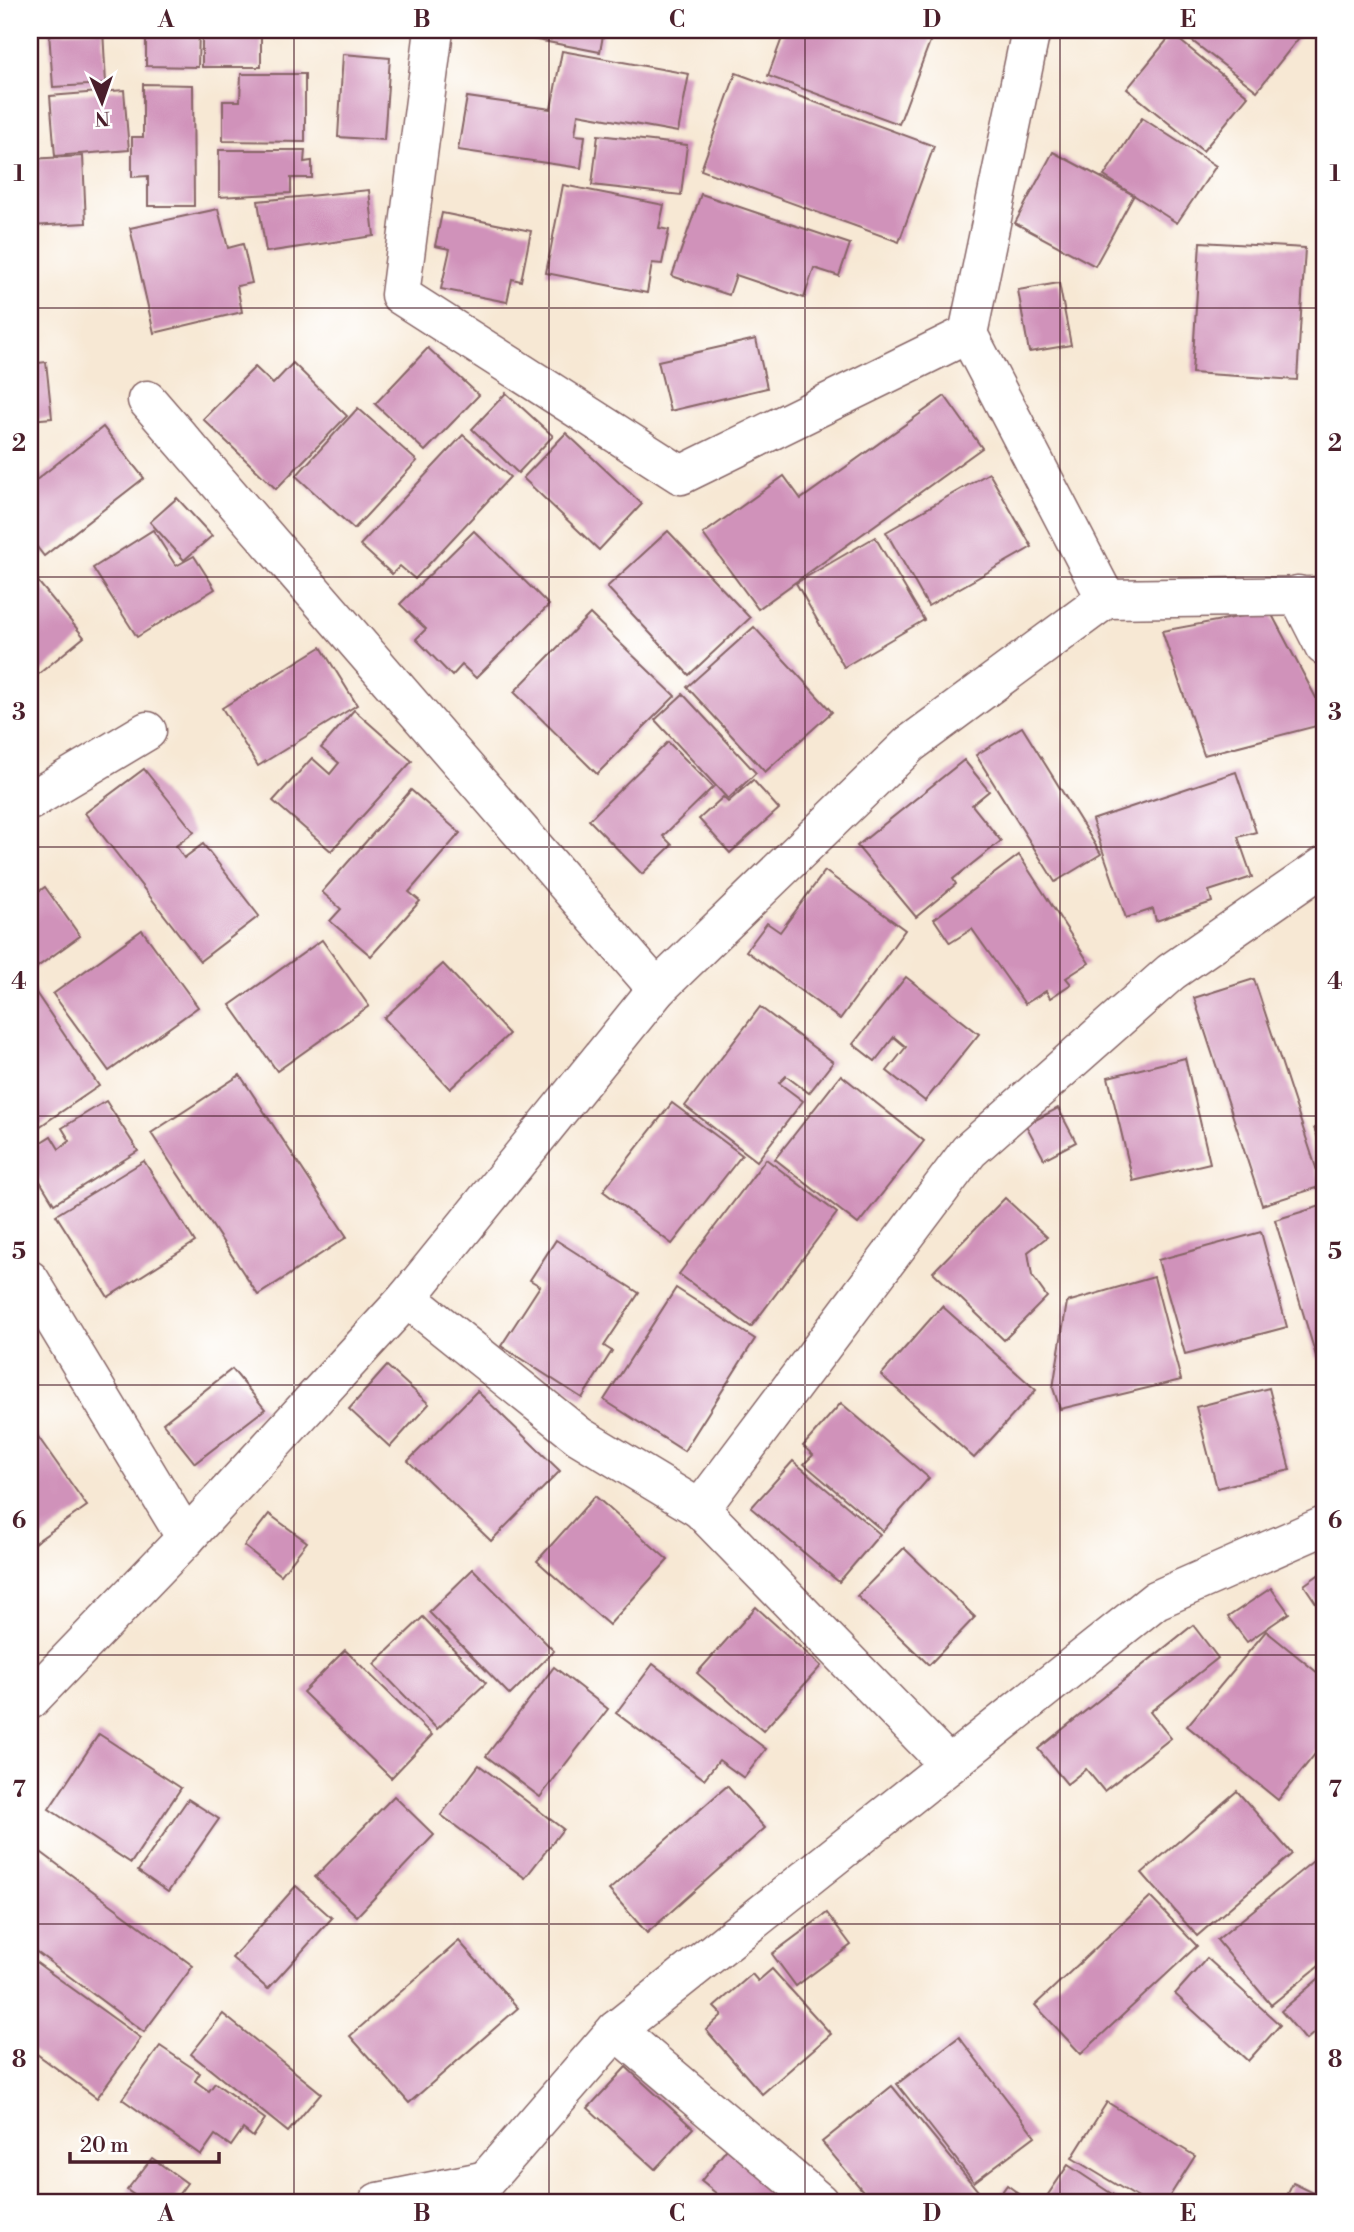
<svg xmlns="http://www.w3.org/2000/svg" width="1354" height="2232" viewBox="0 0 1354 2232" font-family="'Libre Bodoni',serif">
	<style>
		.building { fill: #d092ba }
		.lines { fill: none; stroke-linecap: round; stroke-linejoin: round }
		.minor-casing { stroke: #876566; stroke-width: 41 }
		.minor { stroke: #fff; stroke-width: 38 }
		.grid { fill: none; stroke: #4a1f2b; stroke-width: 2; stroke-opacity: 0.55 }
		.neatline { fill: none; stroke: #4a1f2b; stroke-width: 2.5 }
		.grid-label { font-size: 23px; text-anchor: middle; font-weight: bold; fill: #4a1f2b }
	</style>
	<rect width="100%" height="100%" fill="#fff"/>
	<filter id="ink" filterUnits="userSpaceOnUse"><feTurbulence type="fractalNoise" baseFrequency=".0143" numOctaves="2"/><feDisplacementMap in="SourceGraphic" scale="14" xChannelSelector="R" yChannelSelector="G"/><feConvolveMatrix kernelMatrix="1 2 1 2 8 2 1 2 1" color-interpolation-filters="sRGB"/></filter>
	<filter id="wash" filterUnits="userSpaceOnUse"><feTurbulence type="fractalNoise" baseFrequency=".00686" numOctaves="4" result="noise"/><feDisplacementMap in="SourceGraphic" scale="28" xChannelSelector="R" yChannelSelector="G"/><feGaussianBlur stdDeviation="1.57" result="paint"/><feColorMatrix in="noise" values="0 0 0 0 0 0 0 0 0 0 0 0 0 0 0 0 0 1.4 0 .05"/><feComposite in="paint" operator="in"/></filter>
	<g filter="url(#wash)">
		<rect width="100%" height="100%" fill="#f7e8d4"/>
		<g id="blocks">
			<g class="building">
				<polygon points="103,30 106,84 53,87 49,32"/>
				<polygon points="146,30 199,30 198,67 146,66"/>
				<rect x="202" y="30" width="59" height="37"/>
				<polygon points="485,30 604,30 600,52"/>
				<polygon points="785,30 915,30 932,36 899,124 768,76"/>
				<polygon points="1199,30 1305,30 1257,91 1191,40"/>
				<polygon points="1172,34 1248,96 1203,151 1127,89"/>
				<polygon points="562,51 689,74 678,132 578,114 575,135 585,136 581,168 458,150 467,97 551,109"/>
				<polygon points="343,54 390,58 384,140 338,137"/>
				<polygon points="736,73 934,146 899,242 701,170"/>
				<polygon points="241,74 305,74 305,142 223,141 223,101 240,101"/>
				<polygon points="143,84 193,85 194,206 148,206 148,176 132,177 132,137 143,137"/>
				<polygon points="124,90 129,150 55,156 50,96"/>
				<polygon points="1142,118 1216,166 1177,223 1104,176"/>
				<polygon points="598,135 687,145 681,195 592,185"/>
				<polygon points="219,150 305,150 304,162 312,161 312,178 291,178 291,193 219,197"/>
				<polygon points="1053,152 1134,195 1095,266 1015,223"/>
				<polygon points="83,156 86,223 30,226 30,159"/>
				<polygon points="563,185 664,205 659,228 669,230 662,264 652,263 647,293 546,273"/>
				<polygon points="369,190 374,236 266,252 258,201"/>
				<polygon points="701,194 850,244 839,276 814,268 804,298 736,275 729,295 672,276"/>
				<polygon points="218,209 228,248 243,244 252,283 237,286 242,312 154,333 130,228"/>
				<polygon points="442,213 531,231 521,281 512,279 507,302 441,289 450,249 435,246"/>
				<polygon points="1200,242 1305,248 1297,380 1192,373"/>
				<polygon points="1059,283 1071,345 1029,352 1018,290"/>
				<polygon points="756,339 767,388 670,411 658,361"/>
				<polygon points="428,348 479,395 425,451 375,404"/>
				<polygon points="46,362 52,418 30,420 30,364"/>
				<polygon points="293,363 347,416 276,489 203,419 255,367 273,384"/>
				<polygon points="506,393 553,436 518,473 472,429"/>
				<polygon points="945,396 982,448 758,609 703,534 784,476 801,499"/>
				<polygon points="358,408 417,461 354,529 296,476"/>
				<polygon points="103,427 144,478 44,556 30,538 30,485"/>
				<polygon points="566,433 642,504 599,550 523,478"/>
				<polygon points="463,435 510,477 415,579 400,566 392,574 360,545"/>
				<polygon points="989,473 1032,547 928,606 886,532"/>
				<polygon points="177,498 212,536 184,560 150,522"/>
				<polygon points="153,530 176,566 194,556 215,589 137,637 93,568"/>
				<polygon points="474,531 549,605 476,678 462,665 452,676 416,639 426,629 400,604"/>
				<polygon points="668,531 750,618 689,675 607,587"/>
				<polygon points="875,537 924,620 844,667 796,583"/>
				<polygon points="30,572 84,637 30,681"/>
				<polygon points="1270,611 1324,713 1324,724 1204,755 1162,631"/>
				<polygon points="590,614 675,696 597,774 514,692"/>
				<polygon points="754,627 832,712 765,772 687,687"/>
				<polygon points="321,647 357,705 258,766 222,708"/>
				<polygon points="683,694 756,773 728,799 655,720"/>
				<polygon points="354,710 412,761 331,851 273,801 312,758 330,774 339,763 321,748"/>
				<polygon points="1022,727 1101,854 1055,882 976,755"/>
				<polygon points="668,742 713,787 663,836 672,845 642,874 589,820"/>
				<polygon points="964,760 989,791 972,805 1001,841 953,879 956,884 916,917 857,846"/>
				<polygon points="144,769 194,832 176,846 184,858 203,844 259,916 200,961 85,813"/>
				<polygon points="1236,772 1256,832 1238,837 1252,877 1209,891 1212,902 1156,921 1153,909 1126,918 1092,820"/>
				<polygon points="753,780 779,809 730,853 699,819 723,797 728,802"/>
				<polygon points="411,790 460,833 409,892 420,901 371,956 330,921 341,909 322,892"/>
				<polygon points="1019,855 1089,963 1066,978 1071,984 1050,998 1046,991 1025,1004 972,929 950,943 934,919"/>
				<polygon points="825,871 905,930 840,1019 746,951 767,923 780,932"/>
				<polygon points="45,887 80,936 33,970 30,966 30,898"/>
				<polygon points="142,930 198,1007 109,1071 53,994"/>
				<polygon points="322,940 369,1006 277,1071 230,1005"/>
				<polygon points="443,964 509,1034 450,1089 384,1018"/>
				<polygon points="906,977 979,1034 925,1101 887,1071 906,1047 894,1037 875,1061 853,1044"/>
				<polygon points="1254,979 1322,1186 1262,1205 1194,998"/>
				<polygon points="30,984 99,1086 30,1133"/>
				<polygon points="760,1007 833,1062 809,1093 786,1076 779,1083 803,1101 757,1161 685,1106"/>
				<polygon points="1185,1058 1210,1163 1133,1181 1108,1077"/>
				<polygon points="240,1075 347,1237 258,1295 151,1133"/>
				<polygon points="841,1075 924,1141 858,1224 775,1159"/>
				<polygon points="106,1101 138,1151 54,1204 30,1165 30,1149 51,1136 59,1149 70,1141 62,1128"/>
				<polygon points="672,1103 742,1155 672,1244 603,1191"/>
				<polygon points="1058,1108 1076,1142 1044,1159 1026,1125"/>
				<polygon points="1324,1123 1324,1152 1314,1128"/>
				<polygon points="766,1159 837,1213 751,1327 679,1274"/>
				<polygon points="144,1161 195,1242 108,1297 56,1215"/>
				<polygon points="1005,1198 1047,1237 1028,1252 1032,1276 1047,1297 1004,1340 933,1272"/>
				<polygon points="1324,1205 1324,1356 1317,1359 1275,1220"/>
				<polygon points="1261,1232 1287,1327 1185,1354 1158,1260"/>
				<polygon points="556,1240 639,1293 604,1346 612,1351 582,1398 501,1346 540,1286 530,1280"/>
				<polygon points="1154,1277 1181,1380 1060,1409 1053,1388 1067,1302"/>
				<polygon points="676,1288 755,1339 684,1451 604,1400"/>
				<polygon points="942,1306 1036,1390 974,1458 881,1375"/>
				<polygon points="387,1366 429,1404 390,1447 349,1409"/>
				<polygon points="232,1369 265,1409 195,1463 163,1423"/>
				<polygon points="1269,1388 1290,1470 1217,1488 1196,1407"/>
				<polygon points="477,1391 560,1471 491,1541 408,1461"/>
				<polygon points="841,1403 929,1478 883,1531 804,1464 813,1455 803,1446"/>
				<polygon points="34,1431 87,1506 30,1546 30,1434"/>
				<polygon points="793,1461 880,1534 839,1582 751,1508"/>
				<polygon points="595,1496 668,1560 609,1625 537,1561"/>
				<polygon points="269,1514 307,1542 281,1575 244,1546"/>
				<polygon points="904,1548 975,1617 929,1665 857,1596"/>
				<polygon points="473,1569 554,1651 510,1695 429,1612"/>
				<polygon points="1324,1571 1324,1615 1304,1585"/>
				<polygon points="1271,1588 1289,1613 1247,1642 1228,1617"/>
				<polygon points="756,1607 821,1666 763,1731 697,1673"/>
				<polygon points="423,1617 486,1683 437,1729 374,1664"/>
				<polygon points="1193,1625 1218,1658 1150,1712 1171,1738 1104,1791 1086,1769 1067,1784 1038,1749"/>
				<polygon points="1266,1631 1324,1678 1324,1743 1278,1800 1187,1726"/>
				<polygon points="345,1650 432,1735 391,1778 303,1692"/>
				<polygon points="653,1664 766,1749 744,1778 719,1760 704,1779 616,1713"/>
				<polygon points="554,1667 608,1709 540,1797 486,1756"/>
				<polygon points="99,1734 181,1788 131,1863 49,1809"/>
				<polygon points="479,1765 563,1829 525,1878 441,1815"/>
				<polygon points="727,1786 765,1828 647,1933 609,1890"/>
				<polygon points="1237,1791 1292,1854 1197,1936 1142,1873"/>
				<polygon points="394,1796 434,1835 357,1916 315,1877"/>
				<polygon points="188,1799 219,1819 168,1892 138,1871"/>
				<polygon points="30,1844 193,1966 144,2032 30,1947"/>
				<polygon points="1324,1852 1324,1962 1271,2005 1217,1940"/>
				<polygon points="296,1886 332,1918 268,1989 232,1958"/>
				<polygon points="1150,1897 1197,1946 1081,2054 1035,2005"/>
				<polygon points="827,1913 851,1945 796,1986 772,1954"/>
				<polygon points="459,1941 518,2008 409,2103 350,2036"/>
				<polygon points="30,1958 141,2038 97,2098 30,2049"/>
				<polygon points="1207,1958 1280,2025 1248,2061 1175,1994"/>
				<polygon points="772,1969 831,2034 762,2094 706,2030 722,2015 714,2007 752,1974 758,1981"/>
				<polygon points="1324,1974 1324,2024 1306,2040 1281,2011"/>
				<polygon points="223,2014 321,2093 288,2132 191,2054"/>
				<polygon points="959,2037 1035,2136 974,2182 897,2084"/>
				<polygon points="160,2046 200,2073 195,2081 209,2091 215,2083 265,2119 253,2137 243,2129 231,2146 215,2135 201,2155 122,2099"/>
				<polygon points="626,2067 693,2128 655,2169 588,2108"/>
				<polygon points="892,2086 983,2197 977,2202 872,2202 822,2142"/>
				<polygon points="1107,2102 1195,2156 1166,2202 1145,2202 1072,2158"/>
				<polygon points="730,2145 801,2202 727,2202 701,2181"/>
				<polygon points="152,2158 187,2183 173,2202 144,2202 127,2190"/>
				<polygon points="1068,2165 1124,2202 1043,2202"/>
				<polygon points="1293,2183 1324,2198 1324,2202 1284,2202"/>
				<polygon points="1007,2185 1030,2202 995,2202"/>
			</g>
		</g>
	</g>
	<g filter="url(#ink)">
		<use href="#blocks" fill-opacity="0" stroke="#876566" stroke-width="2"/>
		<g class="lines">
			<g class="minor-casing">
				<g id="minor">
					<polyline points="434,30 400,295 681,475 968,334"/>
					<polyline points="1031,30 968,334 1106,599"/>
					<polyline points="147,400 657,989"/>
					<polyline points="1298,595 1324,646"/>
					<polyline points="30,801 147,731"/>
					<polyline points="30,1280 186,1538"/>
					<polyline points="407,1298 579,1436 700,1509 949,1765"/>
					<polyline points="700,1509 969,1151 1171,972 1324,866"/>
					<polyline points="30,1700 186,1538 407,1298 657,989 910,744 1106,599 1324,596"/>
					<polyline points="616,2030 819,2202"/>
					<polyline points="378,2202 486,2180"/>
					<polyline points="472,2202 486,2180 616,2030 1156,1600 1324,1526"/>
				</g>
			</g>
			<use href="#minor" class="minor"/>
		</g>
	</g>
	<path class="grid" d="M294 30V2202M549 30V2202M805 30V2202M1060 30V2202M30 308H1324M30 577H1324M30 847H1324M30 1116H1324M30 1385H1324M30 1655H1324M30 1924H1324"/>
	<rect width="1354" height="2232" fill="none" stroke="#fff" stroke-width="77"/>
	<g transform="translate(102 102) rotate(178)" stroke="#ffffff" stroke-width="5" paint-order="stroke">
	<path d="M0-5L12 26L0 18L-12 26Z" fill="#4a1f2b"/>
	<text y="-10" font-size="19" font-weight="bold" text-anchor="middle" fill="#4a1f2b">N</text>
	</g>
	<path d="M70 2152v10h149v-10" fill="none" stroke="#4a1f2b" stroke-width="3.5"/>
	<text x="80" y="2152" font-size="21" fill="#4a1f2b" stroke="#ffffff" stroke-width="5" paint-order="stroke">20 m</text>
	<rect x="38" y="38" width="1278" height="2156" class="neatline"/>
	<g class="grid-label">
		<text x="166" y="27">A</text>
		<text x="422" y="27">B</text>
		<text x="677" y="27">C</text>
		<text x="932" y="27">D</text>
		<text x="1188" y="27">E</text>
		<text x="19" y="181">1</text>
		<text x="1335" y="181">1</text>
		<text x="19" y="451">2</text>
		<text x="1335" y="451">2</text>
		<text x="19" y="720">3</text>
		<text x="1335" y="720">3</text>
		<text x="19" y="989">4</text>
		<text x="1335" y="989">4</text>
		<text x="19" y="1259">5</text>
		<text x="1335" y="1259">5</text>
		<text x="19" y="1528">6</text>
		<text x="1335" y="1528">6</text>
		<text x="19" y="1797">7</text>
		<text x="1335" y="1797">7</text>
		<text x="19" y="2067">8</text>
		<text x="1335" y="2067">8</text>
		<text x="166" y="2221">A</text>
		<text x="422" y="2221">B</text>
		<text x="677" y="2221">C</text>
		<text x="932" y="2221">D</text>
		<text x="1188" y="2221">E</text>
	</g>
</svg>
